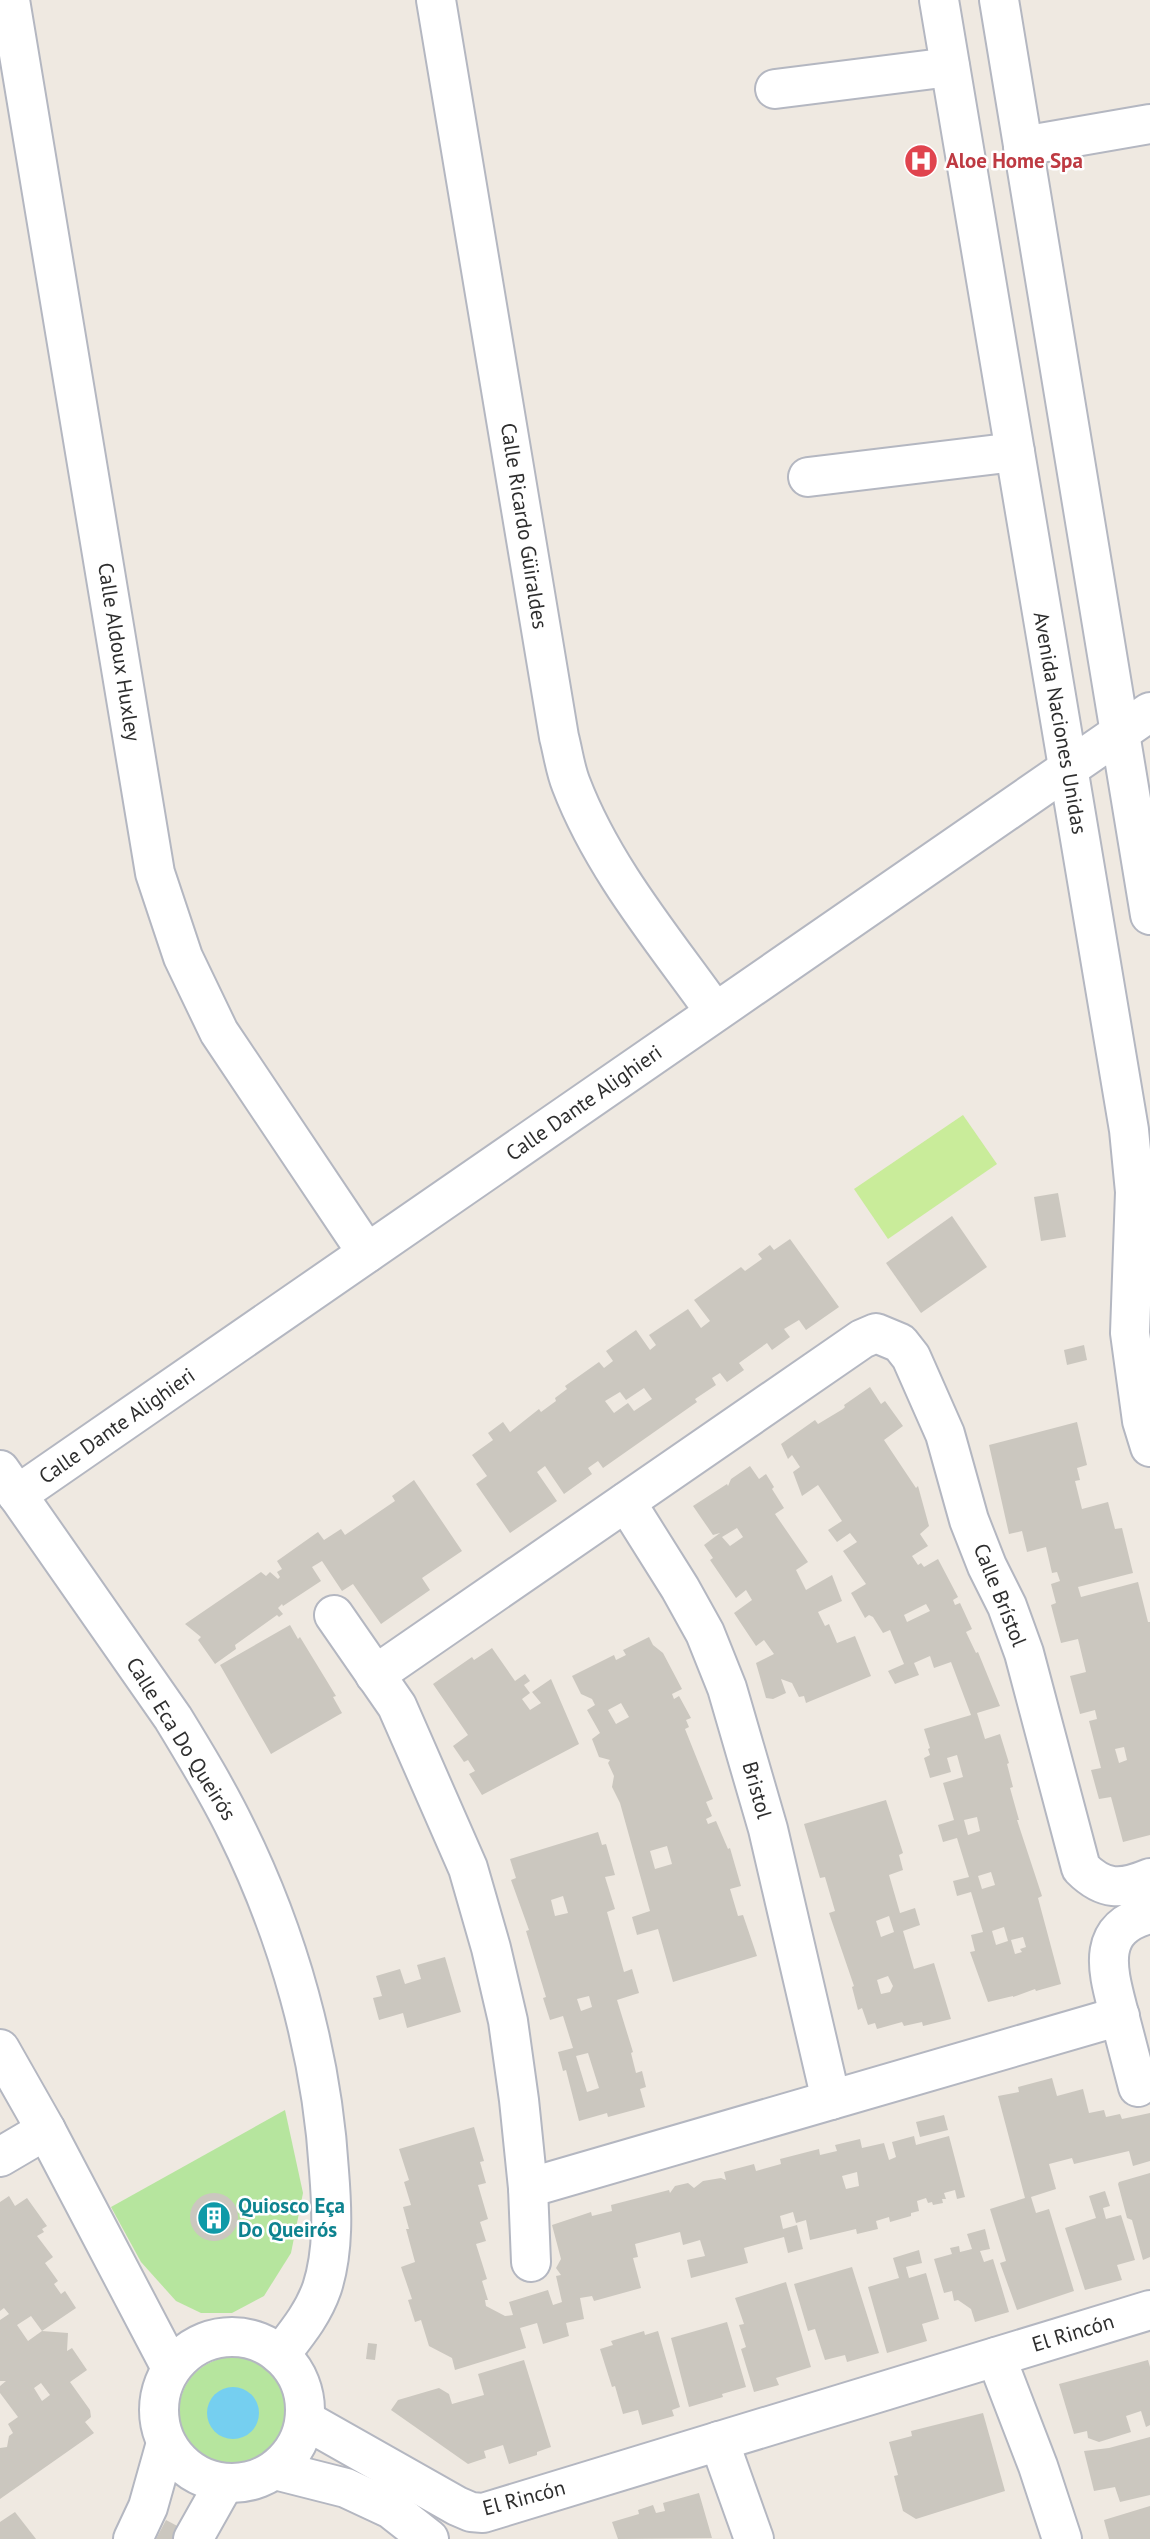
<svg xmlns="http://www.w3.org/2000/svg" width="1150" height="2539" viewBox="0 0 1150 2539" font-family="'PT Sans',sans-serif">
	<style>
		.green { fill: #b6e59e }
		.pitch { fill: #c9ec9a }
		.water { fill: #75cff0 }
		.building { fill: #cbc7bf; fill-rule: evenodd }
		.lines { fill: none; stroke-linecap: round; stroke-linejoin: round }
		.minor-casing { stroke: #b4b7c1; stroke-width: 42 }
		.minor { stroke: #fff; stroke-width: 38 }
		.labels { text-anchor: middle; stroke-width: 5; stroke-linejoin: round; paint-order: stroke }
		.health-label { font-size: 21px; font-weight: bold; fill: #be3a42; stroke: #fff; text-anchor: start }
		.street-label { font-size: 21px; fill: #2e2e2e; stroke: #fff }
		.culture-label { font-size: 21px; font-weight: bold; fill: #0d838f; stroke: #fff; text-anchor: start }
	</style>
	<rect width="100%" height="100%" fill="#efe9e1"/>
	<g class="green">
		<polygon points="285,2110 303,2193 291,2253 264,2296 232,2313 201,2313 176,2301 141,2262 111,2207"/>
		<circle cx="234" cy="2412" r="55"/>
	</g>
	<polygon class="pitch" points="963,1115 997,1164 888,1239 854,1189"/>
	<circle class="water" cx="233" cy="2413" r="26"/>
	<g class="building">
		<polygon points="1058,1193 1066,1237 1041,1241 1034,1197"/>
		<polygon points="952,1216 987,1267 921,1313 886,1263"/>
		<path d="M790 1239 839 1307 806 1330 799 1320 784 1329 790 1337 772 1350 767 1343 739 1363 744 1370 727 1382 720 1373 712 1378 716 1385 695 1399 697 1402 603 1468 598 1461 588 1468 592 1474 564 1494 545 1466 537 1472 557 1501 510 1533 476 1484 487 1476 472 1455 493 1440 488 1433 503 1422 510 1432 539 1409 541 1412 556 1401 555 1398 567 1389 565 1386 599 1362 604 1368 613 1361 606 1351 636 1330 650 1350 656 1345 649 1335 688 1309 701 1328 710 1321 694 1300 741 1267 745 1271 762 1259 758 1254 770 1245 774 1250ZM644 1388 652 1399 634 1411 628 1403 614 1413 605 1401 620 1392 626 1400Z"/>
		<polygon points="1084,1345 1087,1360 1067,1365 1064,1350"/>
		<path d="M870 1387 881 1404 885 1401 903 1426 884 1440 916 1488 918 1486 929 1526 920 1534 928 1546 912 1556 918 1565 921 1563 924 1567 938 1559 958 1597 953 1600 955 1605 960 1603 972 1629 966 1632 976 1653 978 1652 1000 1706 977 1713 985 1739 1000 1734 1009 1763 1007 1764 1013 1787 1010 1788 1019 1820H1017L1042 1896 1038 1898 1061 1984 1036 1991 1035 1989 1013 1997V1996L988 2002 970 1952 975 1951 971 1935 983 1932 971 1892 957 1896 953 1881 969 1877 957 1838 943 1842 938 1825 954 1820 943 1783 963 1777 957 1755 947 1758 951 1772 930 1778 924 1758 930 1755 928 1749 930 1748 924 1729 971 1715 951 1662 934 1668 930 1656 914 1663 919 1675 895 1684 888 1671 904 1664 890 1630 883 1633 873 1617 869 1615 865 1618 851 1593 866 1584 843 1551 857 1542 850 1533 837 1542 828 1530 842 1521 818 1485 802 1496 793 1472 800 1467 792 1455 788 1459 781 1444 815 1420 818 1424 843 1409 845 1407 844 1405ZM926 1604 930 1611 907 1622 904 1615ZM977 1817 980 1831 968 1835 964 1820ZM991 1872 995 1885 982 1889 978 1876ZM1004 1927 1008 1941 996 1945 992 1931ZM1023 1937 1026 1947 1020 1949 1022 1952 1015 1954 1011 1940Z"/>
		<path d="M1077 1422 1087 1465 1077 1468 1080 1480 1075 1481 1082 1509 1108 1502 1115 1529 1122 1528 1133 1573 1078 1587 1081 1597 1138 1582 1148 1622H1150V1835L1123 1842 1111 1797 1099 1799 1091 1770 1101 1768 1089 1721 1097 1719 1095 1710 1080 1714 1070 1676 1086 1672 1078 1639 1061 1643 1051 1605 1056 1603 1051 1584 1060 1581 1057 1572 1052 1573 1046 1547 1027 1552 1022 1531 1009 1534 989 1445ZM1124 1747 1127 1760 1119 1763 1115 1749Z"/>
		<path d="M750 1466 759 1479 766 1474 774 1487 772 1489 784 1508 775 1514 808 1562 796 1570 806 1590 832 1575 842 1601 818 1612 825 1626 829 1624 837 1643 855 1636 871 1676 806 1703 804 1696 799 1697 792 1683 781 1679 786 1693 773 1699 766 1698 756 1663 774 1654 764 1640 756 1646 734 1613 752 1600 746 1590 736 1598 710 1560 713 1558 704 1545 720 1533 713 1535 693 1506 727 1484 728 1486 731 1479ZM737 1528 743 1537 730 1546 722 1537Z"/>
		<polygon points="414,1480 462,1551 422,1578 430,1590 381,1624 353,1584 342,1591 322,1561 312,1567 321,1581 283,1606 282,1604 278,1608 283,1614 279,1617 277,1615 235,1645 236,1649 215,1664 198,1640 201,1637 185,1624 261,1572 266,1576 270,1572 278,1579 280,1577 277,1572 282,1569 277,1561 318,1532 324,1540 341,1529 345,1535 395,1501 392,1496"/>
		<polygon points="290,1625 298,1639 300,1637 336,1696 333,1697 342,1713 271,1754 220,1665"/>
		<path d="M649 1637 653 1645 663 1653 682 1689 672 1694 674 1699 679 1696 691 1718 686 1720 689 1727 685 1729 713 1799 706 1802 712 1816 706 1819 708 1824 716 1821 728 1849 730 1848 741 1886 730 1889 738 1916 743 1915 757 1956 673 1982 658 1929 637 1935 632 1917 650 1911 620 1803 612 1787 614 1776 608 1763 610 1760 599 1757 592 1739 600 1733 587 1710 595 1705 592 1699 581 1694 572 1676 614 1655 616 1660 626 1655 623 1650ZM621 1703 629 1717 616 1724 608 1710ZM667 1846 672 1864 655 1869 650 1851Z"/>
		<polygon points="492,1648 515,1681 525,1674 530,1681 524,1685 530,1693 522,1699 530,1710 541,1703 532,1692 551,1679 579,1744 482,1795 469,1774 475,1771 468,1760 464,1762 453,1746 468,1735 433,1684 472,1657 474,1660"/>
		<path d="M886 1800 903 1853 899 1855 903 1870 889 1875 900 1913 915 1908 920 1925 903 1931 914 1969 934 1963 951 2019 923 2026 922 2022 904 2026 902 2022 877 2029 875 2023 868 2025 862 2008 858 2010 852 1987 854 1986 829 1913 835 1911 825 1877 820 1878 804 1824ZM889 1916 894 1932 881 1937 876 1921ZM888 1976 893 1986 890 1992 881 1994 877 1980Z"/>
		<path d="M598 1832 602 1845 606 1844 615 1875 605 1877 615 1909 607 1912 624 1972 632 1969 639 1993 617 2000 633 2052 631 2053 636 2073 642 2071 646 2087 640 2089 645 2107 608 2117 607 2113 579 2121 566 2070 563 2071 558 2052 573 2048 563 2016 550 2020 543 1998 546 1997 526 1931 529 1930 511 1880 516 1878 510 1859ZM563 1896 568 1913 555 1916 551 1900ZM589 1996 592 2007 581 2011 577 1999ZM588 2053 599 2088 587 2092 576 2056Z"/>
		<polygon points="445,1957 461,2012 407,2028 403,2013 379,2020 373,1998 382,1996 376,1976 400,1969 405,1984 421,1979 417,1965"/>
		<polygon points="1052,2078 1057,2096 1083,2089 1089,2113 1104,2110 1106,2117 1120,2114 1122,2119 1150,2113 1150,2161 1133,2166 1129,2151 1074,2164 1072,2158 1049,2164 1056,2189 1031,2197 1036,2213 1049,2209 1074,2291 1017,2310 1000,2263 1006,2261 990,2209 1025,2198 998,2096 1019,2092 1018,2087"/>
		<polygon points="944,2115 948,2130 920,2137 916,2122"/>
		<path d="M474 2127 484 2161 480 2162 486 2183 478 2185 488 2219 480 2222 486 2241 476 2244 487 2279 482 2281 488 2300H485L486 2306 505 2316 513 2315 509 2302 548 2290 553 2305 562 2302 556 2276 561 2275 556 2268 561 2259 552 2225 591 2212 592 2216 612 2211 611 2205 669 2190 670 2193 675 2186 688 2183 694 2188 703 2181 721 2178 726 2180 724 2172 754 2164 756 2171 781 2164 780 2159 819 2149 820 2155 837 2151 835 2145 860 2139 862 2148 884 2143 889 2160 896 2157 892 2142 914 2136 916 2145 949 2136 965 2197 957 2199 955 2190 944 2193 946 2199H942L943 2203 933 2205 932 2202 928 2203 926 2198 917 2201 919 2211 911 2213V2216L890 2222 889 2217 876 2221 878 2229 857 2234 856 2229 810 2240 806 2220 796 2223 793 2212 780 2216 783 2229 797 2225 803 2249 788 2253 784 2237 744 2248 748 2263 691 2278 687 2260 705 2256 700 2240 683 2245 680 2232 635 2244 638 2257 633 2258 641 2288 594 2301 592 2296 580 2298 584 2319 566 2323 569 2336 543 2344 537 2323 520 2328 526 2348 455 2370 452 2358 429 2346 421 2320 415 2322 408 2300 412 2299 401 2267 415 2262 406 2229H409L403 2207 411 2205 404 2182 409 2180 399 2149ZM857 2172 859 2186 846 2189 842 2176Z"/>
		<polygon points="1150,2173 1150,2257 1143,2260 1132,2220 1127,2218 1118,2184 1119,2182"/>
		<polygon points="1105,2191 1110,2206 1103,2208 1106,2219 1121,2215 1135,2260 1117,2265 1122,2280 1085,2290 1065,2228 1096,2218 1089,2196"/>
		<circle cx="214" cy="2217" r="24"/>
		<path d="M9 2196 15 2206 27 2198 47 2226 42 2229 44 2232 37 2236 53 2257 45 2263 58 2281 54 2284 61 2294 65 2291 76 2308 42 2331 31 2316 17 2325 28 2341 42 2331 68 2333 67 2351 72 2348 87 2370 70 2382 90 2410 91 2417 85 2422 94 2433 0 2499V2448L7 2447 9 2436 13 2433 8 2424 18 2417 0 2393V2386L6 2381H0V2320L9 2314 4 2308 0 2311V2202ZM41 2383 50 2395 42 2401 34 2388Z"/>
		<polygon points="985,2229 990,2249 980,2251 984,2262 993,2259 1009,2312 975,2322 971,2309 958,2300 954,2301 952,2291 944,2293 934,2259 952,2254 950,2248 959,2246 960,2252 972,2249 967,2234"/>
		<polygon points="919,2250 922,2263 906,2267 909,2278 926,2273 939,2319 922,2324 927,2341 887,2353 868,2287 899,2278 893,2258"/>
		<polygon points="852,2267 879,2353 847,2362 845,2355 825,2360 815,2329 808,2331 794,2284"/>
		<polygon points="786,2282 811,2367 776,2378 779,2385 754,2392 741,2349 746,2347 739,2325 744,2324 735,2298"/>
		<polygon points="727,2322 746,2387 722,2394 723,2397 689,2407 671,2338"/>
		<polygon points="644,2331 645,2335 658,2331 680,2407 672,2410 674,2416 642,2425 638,2410 623,2414 615,2386 612,2387 600,2349 613,2345 611,2341"/>
		<polygon points="368,2343 377,2344 375,2360 366,2359"/>
		<polygon points="524,2360 551,2447 537,2452 537,2455 509,2464 503,2445 484,2451 486,2458 468,2464 391,2410 398,2400 439,2388 449,2394 452,2404 484,2395 478,2374"/>
		<polygon points="1148,2360 1150,2367 1150,2425 1146,2427 1141,2411 1126,2416 1131,2432 1099,2442 1088,2438 1087,2431 1074,2434 1059,2384"/>
		<polygon points="983,2413 1005,2491 916,2519 903,2511 894,2476 898,2475 889,2442 912,2436 911,2431"/>
		<polygon points="1150,2437 1150,2495 1120,2502 1115,2487 1094,2491 1084,2451 1109,2448"/>
		<polygon points="699,2493 712,2538 618,2539 612,2522 639,2514 638,2510 653,2505 656,2513 665,2511 663,2503"/>
		<polygon points="1150,2506 1150,2539 1109,2539 1104,2520"/>
		<polygon points="15,2512 36,2539 0,2539 0,2522"/>
		<polygon points="166,2520 183,2529 178,2539 156,2539"/>
	</g>
	<g class="lines">
		<g class="minor-casing">
			<g id="minor">
				<polyline points="10,0 155,873 183,957 219,1032 367,1253"/>
				<path d="M436 0 559 737C563 752 565 769 571 784 603 868 663 939 715 1012"/>
				<polyline points="939,0 1129,1130 1135,1192 1130,1333 1142,1421 1150,1447"/>
				<polyline points="999,0 1150,915"/>
				<polyline points="775,89 950,67"/>
				<polyline points="1023,146 1150,124"/>
				<polyline points="808,477 1015,452"/>
				<path d="M0 1470 173 1718C195 1754 217 1790 236 1829 288 1934 322 2054 329 2171 332 2208 334 2251 322 2288 313 2314 297 2333 280 2355"/>
				<polyline points="17,1495 1150,712"/>
				<polyline points="626,1502 680,1588 705,1633 727,1688 768,1829 831,2100"/>
				<polyline points="334,1615 397,1706 468,1868 491,1948 508,2021 519,2100 528,2188 531,2262"/>
				<path d="M375 1675 862 1339 876 1333 900 1343 911 1357 945 1434 969 1520 987 1566 1007 1606 1024 1653 1081 1868C1104 1891 1121 1890 1150 1878"/>
				<polyline points="0,2049 46,2130 171,2368"/>
				<path d="M1138 2087C1132 2064 1126 2041 1120 2018 1109 1974 1092 1929 1150 1914"/>
				<polyline points="0,2157 46,2130"/>
				<polyline points="528,2188 1120,2016"/>
				<circle cx="232" cy="2410" r="73"/>
				<polyline points="996,2357 1038,2466 1062,2539"/>
				<polyline points="305,2420 457,2506 471,2512 483,2513 1150,2310"/>
				<polyline points="719,2441 754,2539"/>
				<polyline points="275,2470 346,2488 391,2509 429,2539"/>
				<polyline points="133,2539 148,2507 166,2443"/>
				<polyline points="193,2539 224,2484"/>
			</g>
		</g>
		<use href="#minor" class="minor"/>
	</g>
	<defs>
		<g id="hospital-disc" transform="scale(1.75)"><circle r="9.5" fill="#e0444e" stroke="#fff"/><path d="M-5-5h3v3.5h4V-5h3V5h-3V1.5h-4V5h-3Z" fill="#fff"/></g>
		<g id="building-disc" transform="scale(1.75)"><circle r="9.5" fill="#0f9aa8" stroke="#fff"/><path d="M-4-6H4V6H1V3H-1V6H-4ZM-2.5-4.3h1.7v1.8h-1.7ZM.8-4.3h1.7v1.8H.8ZM-2.5-1h1.7V.8h-1.7ZM.8-1h1.7V.8H.8Z" fill="#fff"/></g>
	</defs>
	<g fill-rule="evenodd">
		<use href="#hospital-disc" x="921" y="161"/>
		<use href="#building-disc" x="214" y="2218"/>
	</g>
	<g class="labels">
		<g class="health-label">
			<text x="946" y="168">Aloe Home Spa</text>
		</g>
		<g class="street-label">
			<text transform="translate(524 526) rotate(81)" y="7">Calle Ricardo Güiraldes</text>
			<text transform="translate(119 652) rotate(81)" y="7">Calle Aldoux Huxley</text>
			<text transform="translate(1060 723) rotate(80)" y="7">Avenida Naciones Unidas</text>
			<text transform="translate(584 1103) rotate(-35)" y="7">Calle Dante Alighieri</text>
			<text transform="translate(117 1426) rotate(-35)" y="7">Calle Dante Alighieri</text>
			<text transform="translate(1000 1595) rotate(68)" y="7">Calle Brístol</text>
			<text transform="translate(181 1739) rotate(58)" y="7">Calle Eca Do Queirós</text>
			<text transform="translate(757 1790) rotate(74)" y="7">Bristol</text>
			<text transform="translate(1073 2333) rotate(-17)" y="7">El Rincón</text>
			<text transform="translate(524 2498) rotate(-15)" y="7">El Rincón</text>
		</g>
		<g class="culture-label">
			<text x="238" y="2213">Quiosco Eça<tspan x="238" dy="24">Do Queirós</tspan></text>
		</g>
	</g>
</svg>
